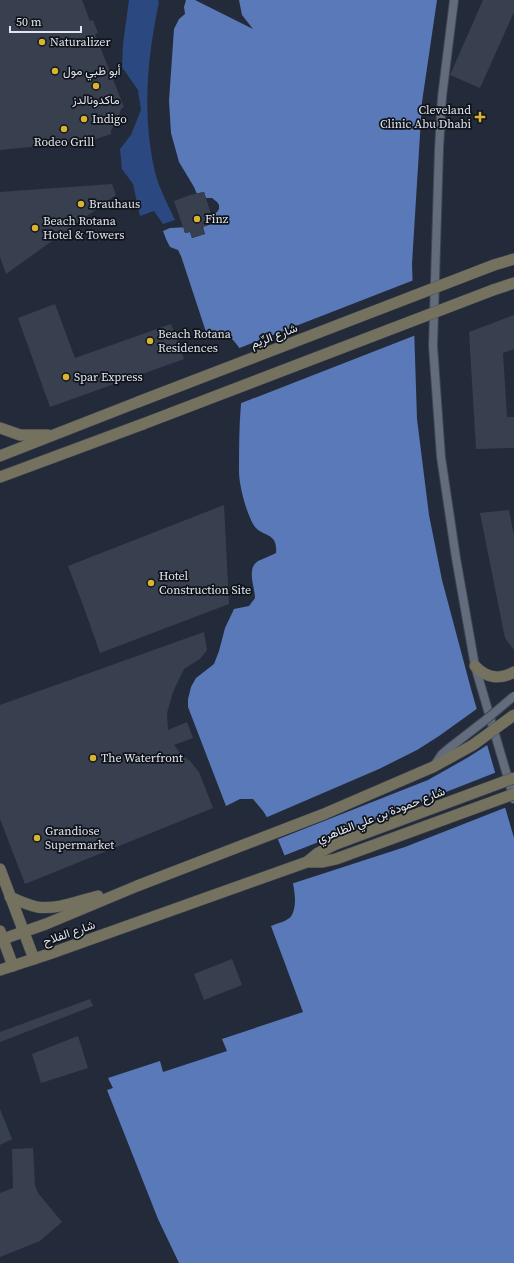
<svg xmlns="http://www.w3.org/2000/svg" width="514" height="1263" viewBox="0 0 514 1263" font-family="'Source Serif 4',Vazirmatn,serif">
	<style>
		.green { fill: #2c4881 }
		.water { fill: #5979b8 }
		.pier { fill: #232b3a }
		.building { fill: #384050 }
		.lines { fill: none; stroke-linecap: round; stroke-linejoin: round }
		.minor-casing { stroke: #404652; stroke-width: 10 }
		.secondary-casing { stroke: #404652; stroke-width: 12 }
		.minor { stroke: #636c7d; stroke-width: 8 }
		.secondary { stroke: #74715e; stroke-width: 11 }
		.minor-bridge-casing { stroke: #404652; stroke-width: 10; stroke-linecap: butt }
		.secondary-bridge-casing { stroke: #404652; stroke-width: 12; stroke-linecap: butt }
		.minor-bridge { stroke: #636c7d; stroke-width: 8 }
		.secondary-bridge { stroke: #74715e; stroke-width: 11 }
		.poi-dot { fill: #dab333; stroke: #10141a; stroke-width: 1.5 }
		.labels { text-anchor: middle; stroke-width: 3.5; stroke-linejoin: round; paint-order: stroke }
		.poi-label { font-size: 12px; fill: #e0e5ef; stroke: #10141a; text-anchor: start }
		.street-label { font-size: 12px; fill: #e0e5ef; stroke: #10141a }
	</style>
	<rect width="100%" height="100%" fill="#232b3a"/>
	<path class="green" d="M129 0H158L159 2C147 59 142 114 155 172 159 188 168 205 175 220L163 224 154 211 140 216 133 184 122 169 120 149 131 135 141 110 138 90 122 67 123 44Z"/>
	<path class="water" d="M186 0H195L253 29 242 15 239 0H437L422 102 412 264 417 419 429 515 442 580 471 689 514 838V1263H179L158 1219 107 1090 113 1088 108 1078 160 1061 163 1072 227 1051 222 1039 303 1012 271 926C278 923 289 921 292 915 304 891 277 835 265 814 262 809 257 804 253 799H240L226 806 188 707V699L191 687 196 678 214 664 219 651 225 628 234 609 249 606 255 598C255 587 246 569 258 561 264 558 271 556 276 553 278 532 263 537 255 527 247 516 239 485 239 472 239 449 239 426 241 404 242 390 249 374 246 359 245 355 242 352 240 349 230 334 224 330 207 335L181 256 178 250 170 247 166 239 163 231 170 228 190 227 200 201 194 187 179 162 171 133 169 101 174 29 179 19 185 14 184 7Z"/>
	<g class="pier">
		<polygon points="204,192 206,198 212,198 217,202 219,205 219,209 217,212 212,215 214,223 203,227 205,234 192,238 190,232 185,233 184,229 197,194 194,194"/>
		<polygon points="414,280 416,335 239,404 244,377 244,358 237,349"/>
		<polygon points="478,708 489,744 467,758 428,780 276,840 265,818 379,769 417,750 439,736"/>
		<polygon points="497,772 507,807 405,847 291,884 283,856"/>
	</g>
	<g class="building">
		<polygon points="0,0 82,0 90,21 93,20 98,33 95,34 124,107 121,109 118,120 111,130 111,134 90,141 89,138 79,142 0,150"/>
		<polygon points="483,0 514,0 514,12 480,88 450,75"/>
		<polygon points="112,184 116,195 6,274 0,257 0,192"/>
		<polygon points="204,192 214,223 202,227 205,234 192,238 190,232 185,233 174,201 190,195"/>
		<polygon points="55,304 75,358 171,324 184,359 50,407 18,318"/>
		<polygon points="514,315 514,349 503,353 507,417 514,417 514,448 476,449 469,332"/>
		<polygon points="224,505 229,604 100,653 83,605 68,566"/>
		<polygon points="509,510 514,536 514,650 505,638 480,513"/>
		<polygon points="204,632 207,650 200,659 184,669 173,692 167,713 168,730 187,722 193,738 174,745 181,754 190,761 199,772 213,808 25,884 0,819 0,705"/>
		<polygon points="232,959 242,985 204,1000 194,974"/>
		<polygon points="90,999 93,1006 0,1042 0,1032"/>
		<polygon points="78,1036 88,1068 41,1083 32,1054"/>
		<polygon points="0,1109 12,1139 0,1145"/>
		<polygon points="33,1148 35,1185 38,1193 62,1222 40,1241 0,1257 0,1193 13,1188 12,1149"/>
	</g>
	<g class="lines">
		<g class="minor-casing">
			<polyline id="minor" points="454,0 442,97 439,149 433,346 441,457 456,558 475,666 514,799"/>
		</g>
		<g class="secondary-casing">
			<g id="secondary">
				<polyline points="494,265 514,259"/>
				<polyline points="493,290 514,283"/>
				<polyline points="0,428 20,435 48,435"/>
				<polyline points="0,456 138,402"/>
				<polyline points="0,477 143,424"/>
				<path d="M475 666C486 678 500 680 514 672"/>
				<polyline points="0,869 34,959"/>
				<path d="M10 897C19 901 28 905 37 907 57 910 78 901 98 896"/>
				<polyline points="0,931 13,966"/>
				<polyline points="0,940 46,924 137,886 324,814 433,767"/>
				<polyline points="0,970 49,954 307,862"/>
			</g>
		</g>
		<use href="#minor" class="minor"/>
		<use href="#secondary" class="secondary"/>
		<g class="minor-bridge-casing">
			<polyline id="minor-bridge" points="434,766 442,754 448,749 488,718 514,696"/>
		</g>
		<g class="secondary-bridge-casing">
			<g id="secondary-bridge">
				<polyline points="138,402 494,265"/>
				<polyline points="143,424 493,290"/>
				<polyline points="433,767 473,745 514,715"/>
				<polyline points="307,862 318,853 336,844 514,778"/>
				<polyline points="307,862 322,862 336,859 514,794"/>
			</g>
		</g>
		<use href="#minor-bridge" class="minor-bridge"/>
		<use href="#secondary-bridge" class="secondary-bridge"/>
	</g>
	<g class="poi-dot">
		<circle cx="42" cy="42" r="4"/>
		<circle cx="55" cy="71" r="4"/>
		<circle cx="96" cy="86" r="4"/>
		<path d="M478 111h4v4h4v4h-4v4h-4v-4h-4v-4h4z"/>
		<circle cx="84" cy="119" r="4"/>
		<circle cx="64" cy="129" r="4"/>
		<circle cx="81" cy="204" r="4"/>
		<circle cx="197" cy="219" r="4"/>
		<circle cx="35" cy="228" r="4"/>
		<circle cx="150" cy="341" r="4"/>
		<circle cx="66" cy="377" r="4"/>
		<circle cx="151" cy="583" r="4"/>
		<circle cx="93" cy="758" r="4"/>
		<circle cx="37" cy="838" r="4"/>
	</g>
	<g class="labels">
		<g class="poi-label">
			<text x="50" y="46">Naturalizer</text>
			<text x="63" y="75">أبو ظبي مول</text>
			<text x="96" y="104" text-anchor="middle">ماكدونالدز</text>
			<text x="471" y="114" text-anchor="end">Cleveland<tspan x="471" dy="14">Clinic Abu Dhabi</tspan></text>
			<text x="92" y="123">Indigo</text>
			<text x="64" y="146" text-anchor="middle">Rodeo Grill</text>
			<text x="89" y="208">Brauhaus</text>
			<text x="205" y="223">Finz</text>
			<text x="43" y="225">Beach Rotana<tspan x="43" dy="14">Hotel &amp; Towers</tspan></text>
			<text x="158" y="338">Beach Rotana<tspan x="158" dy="14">Residences</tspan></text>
			<text x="74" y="381">Spar Express</text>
			<text x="159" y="580">Hotel<tspan x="159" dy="14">Construction Site</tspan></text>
			<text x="101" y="762">The Waterfront</text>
			<text x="45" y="835">Grandiose<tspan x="45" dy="14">Supermarket</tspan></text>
		</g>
		<g class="street-label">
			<text transform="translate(274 336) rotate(-21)" y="4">شارع الرِّيم</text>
			<text transform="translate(381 815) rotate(-21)" y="4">شارع حمودة بن علي الظاهري</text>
			<text transform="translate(69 933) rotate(-19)" y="4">شارع الفلاح</text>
		</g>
	</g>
	<path d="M10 26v6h71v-6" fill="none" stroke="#e0e5ef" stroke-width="2"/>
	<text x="16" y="26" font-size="12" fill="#e0e5ef" stroke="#10141a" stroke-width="3" paint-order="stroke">50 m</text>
</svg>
